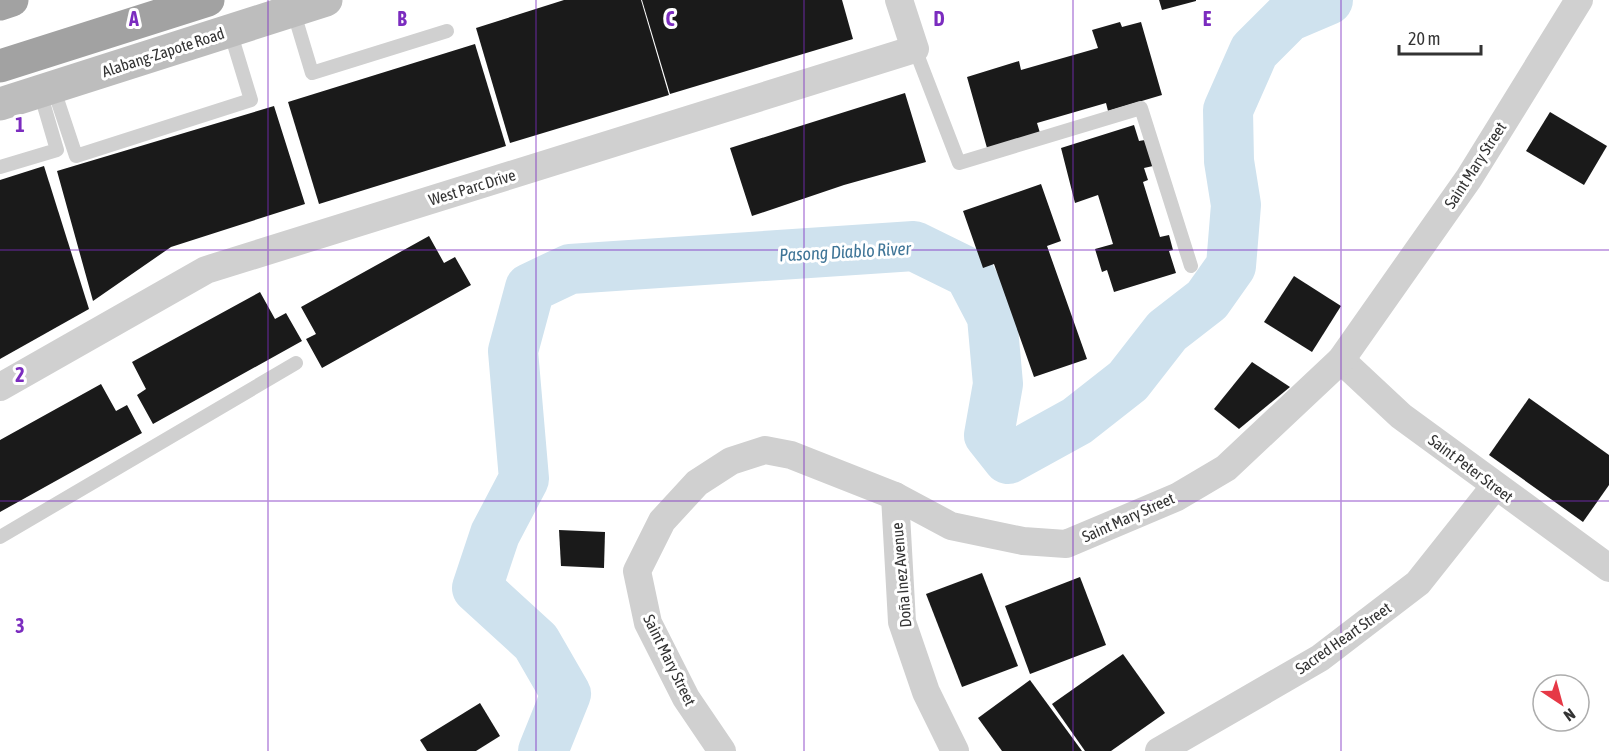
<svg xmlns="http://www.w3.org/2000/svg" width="1609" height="751" viewBox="0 0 1609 751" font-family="'Asap Condensed',sans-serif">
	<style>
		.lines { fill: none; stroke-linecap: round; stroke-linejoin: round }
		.river { stroke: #cfe2ee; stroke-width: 50 }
		.building { fill: #1a1a1a }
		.service { stroke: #d0d0d0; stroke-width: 14 }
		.minor { stroke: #d0d0d0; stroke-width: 28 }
		.secondary { stroke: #bdbdbd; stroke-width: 33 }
		.trunk { stroke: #a2a2a2; stroke-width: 33 }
		.grid { fill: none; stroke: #7b2cbf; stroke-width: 1.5; stroke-opacity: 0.55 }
		.labels { text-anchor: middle; stroke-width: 6; stroke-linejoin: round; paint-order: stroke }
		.street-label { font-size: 16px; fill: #333; stroke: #fff }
		.water-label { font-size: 18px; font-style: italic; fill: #3f7597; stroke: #fff }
		.grid-label { font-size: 20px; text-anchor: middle; font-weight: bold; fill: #7b2cbf; stroke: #fff; stroke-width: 6; stroke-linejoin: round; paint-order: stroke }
	</style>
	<rect width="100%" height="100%" fill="#fff"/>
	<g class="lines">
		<polyline class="river" points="543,751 566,694 536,642 477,588 495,534 524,479 513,351 530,288 570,269 914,246 969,273 992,317 998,384 989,435 1008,459 1077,421 1128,381 1167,331 1207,300 1231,266 1236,205 1229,161 1228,110 1254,51 1288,17 1328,0"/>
	</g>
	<g class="building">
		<polygon points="564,0 641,0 669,95 510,143 476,28"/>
		<polygon points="642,0 842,0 853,39 670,94"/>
		<polygon points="1159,0 1196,0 1196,1 1162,10"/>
		<polygon points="1120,22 1122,27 1141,22 1162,95 1108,111 1106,103 1037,123 1040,133 987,148 967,77 1019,61 1021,70 1098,48 1092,30"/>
		<polygon points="475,44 506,146 319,204 288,102"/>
		<polygon points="905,93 926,162 844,185 752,216 730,148"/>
		<polygon points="274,106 305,204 171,247 93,301 57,171"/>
		<polygon points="1550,112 1607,146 1584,185 1526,151"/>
		<polygon points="1134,125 1139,141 1145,140 1153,166 1144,168 1148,180 1143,182 1160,237 1169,235 1173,250 1169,251 1176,273 1114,292 1107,270 1102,272 1095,249 1113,244 1098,195 1075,203 1061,148"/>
		<polygon points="44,166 89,309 0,359 0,180"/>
		<polygon points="1041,184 1061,241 1047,246 1087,359 1034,377 994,264 983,268 963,211"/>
		<polygon points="429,236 444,263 455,257 471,285 322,368 306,339 316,334 301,307"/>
		<polygon points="1294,276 1341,306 1312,352 1264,322"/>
		<polygon points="260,292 275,319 286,313 302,341 153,424 137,395 146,389 132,362"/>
		<polygon points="1252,362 1290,387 1239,429 1214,409"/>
		<polygon points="101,384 116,411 127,405 142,433 0,512 0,440"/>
		<polygon points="1529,398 1609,455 1609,485 1583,522 1489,455"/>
		<polygon points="559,530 605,532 604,568 561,566"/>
		<polygon points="982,573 1018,666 962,687 926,594"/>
		<polygon points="1080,577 1106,645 1030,674 1005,606"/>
		<polygon points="1123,654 1165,713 1111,751 1085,751 1052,704"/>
		<polygon points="1030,680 1082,751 1002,751 978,718"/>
		<polygon points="480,703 500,736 476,751 427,751 420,740"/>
	</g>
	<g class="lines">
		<g class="service">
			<polyline points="293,10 312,73 447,31"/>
			<polyline points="915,49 959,163 1141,108 1191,266"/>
			<polyline points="53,87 76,156 251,100 230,31"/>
			<polyline points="0,167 57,150 40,92"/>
			<polyline points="0,537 296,363"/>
		</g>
		<g class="minor">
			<polyline points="1341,360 1401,416 1609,568"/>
			<polyline points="0,387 206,270 915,49 899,0"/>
			<polyline points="895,496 902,622 926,692 955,751"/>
			<polyline points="722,751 686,698 648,623 637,571 662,521 697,483 731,461 765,450 791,455 895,496 951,526 1023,541 1066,544 1177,497 1226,468 1341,360 1469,178 1579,0"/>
			<polyline points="1159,751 1320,658 1418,583 1495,486"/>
		</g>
		<polyline class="secondary" points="0,104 326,0"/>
		<g class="trunk">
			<polyline points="0,4 12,0"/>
			<polyline points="0,66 208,0"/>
		</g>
	</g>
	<path class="grid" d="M268 0V751M536 0V751M804 0V751M1073 0V751M1341 0V751M0 250H1609M0 501H1609"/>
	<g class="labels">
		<g class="street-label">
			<text transform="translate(163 52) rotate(-18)" y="6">Alabang-Zapote Road</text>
			<text transform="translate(1475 165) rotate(-57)" y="6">Saint Mary Street</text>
			<text transform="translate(472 187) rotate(-17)" y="6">West Parc Drive</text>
			<text transform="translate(1471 468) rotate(37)" y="6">Saint Peter Street</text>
			<text transform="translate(1128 517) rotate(-24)" y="6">Saint Mary Street</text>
			<text transform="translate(901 575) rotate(-95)" y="6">Doña Inez Avenue</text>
			<text transform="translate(1343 638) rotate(-35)" y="6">Sacred Heart Street</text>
			<text transform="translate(670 660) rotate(64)" y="6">Saint Mary Street</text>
		</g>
		<g class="water-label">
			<text transform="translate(845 252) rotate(-3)" y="6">Pasong Diablo River</text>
		</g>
	</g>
	<g class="grid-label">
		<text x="134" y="26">A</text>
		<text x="402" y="26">B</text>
		<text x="670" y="26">C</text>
		<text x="939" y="26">D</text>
		<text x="1207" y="26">E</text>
		<text x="20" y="132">1</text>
		<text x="20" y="382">2</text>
		<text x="20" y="633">3</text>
	</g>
	<g transform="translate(1561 703) rotate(144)"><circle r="28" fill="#ffffff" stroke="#adadad" stroke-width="1.5"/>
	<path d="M0-4.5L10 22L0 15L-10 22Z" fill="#e63946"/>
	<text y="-9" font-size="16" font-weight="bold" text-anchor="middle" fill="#333333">N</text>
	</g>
	<path d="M1399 45v9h82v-9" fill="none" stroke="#333333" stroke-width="3"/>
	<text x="1408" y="45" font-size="18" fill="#333333" stroke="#ffffff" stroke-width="4.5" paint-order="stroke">20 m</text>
</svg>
